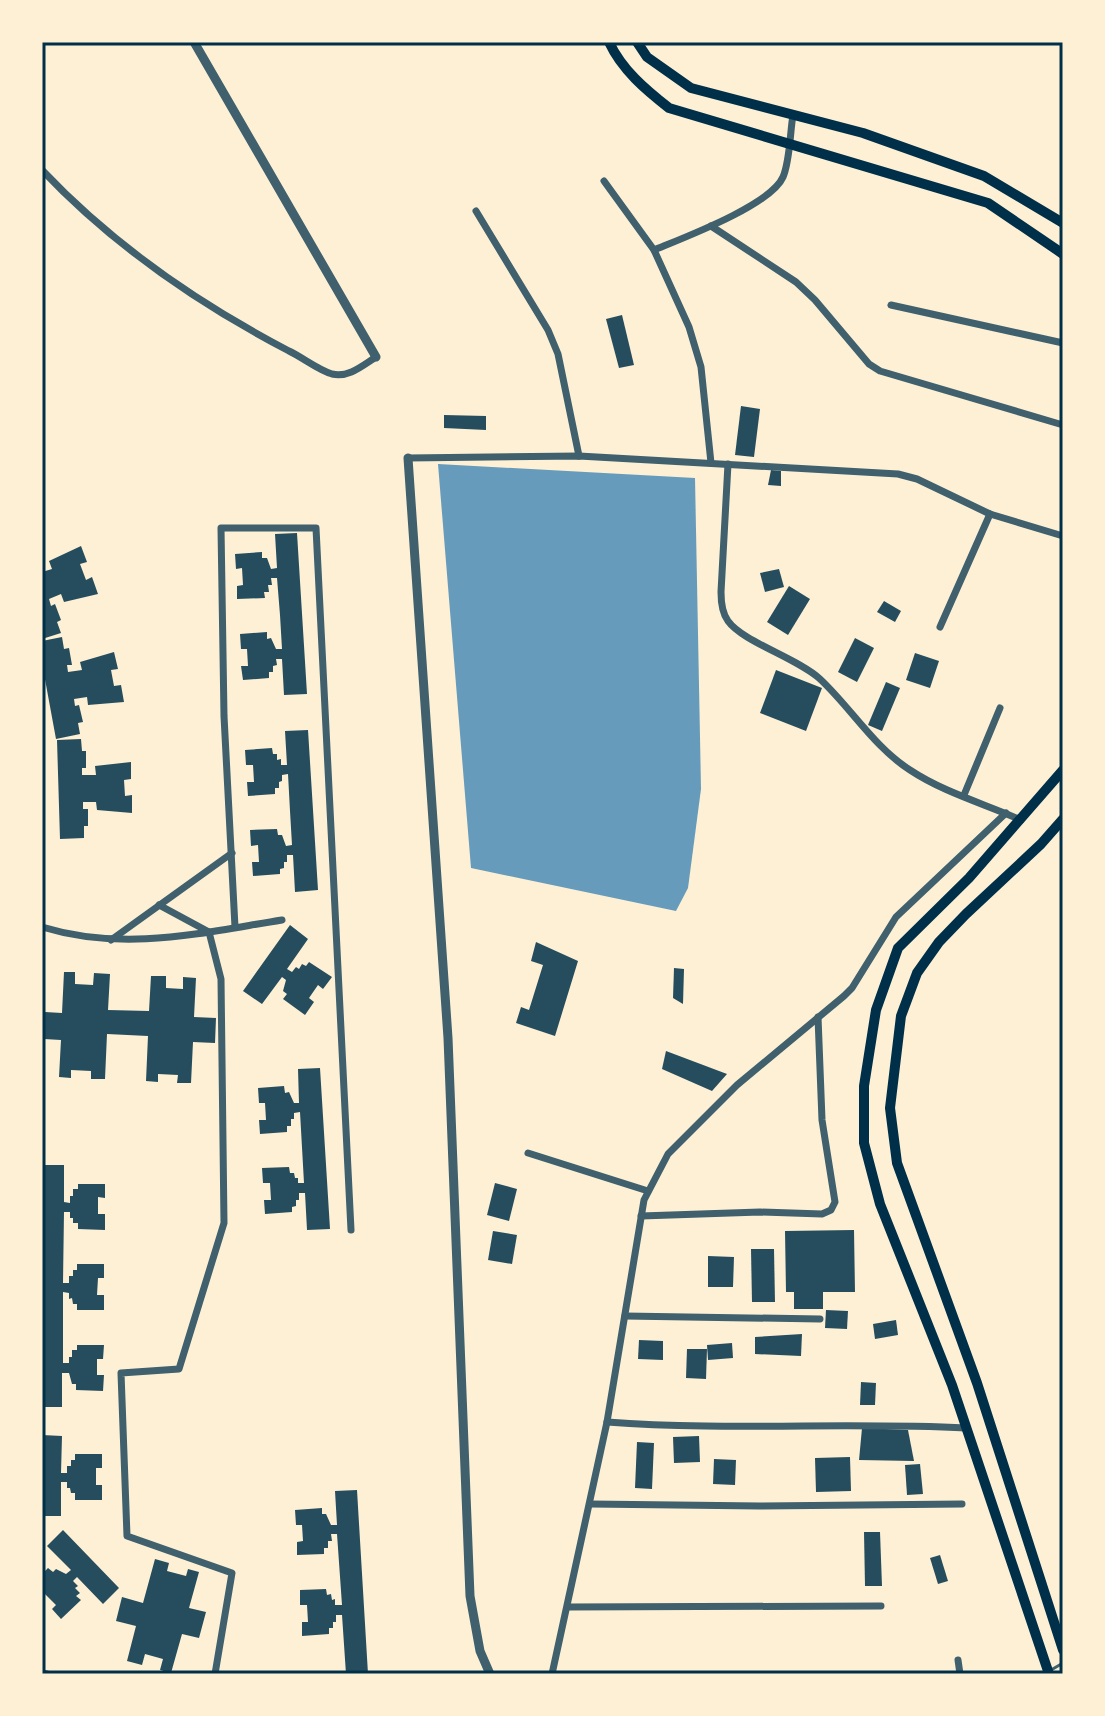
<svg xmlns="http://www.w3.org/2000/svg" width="1105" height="1716" viewBox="0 0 1105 1716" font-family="Mulish,sans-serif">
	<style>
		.water { fill: #669bbc }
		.building { fill: #264d5e }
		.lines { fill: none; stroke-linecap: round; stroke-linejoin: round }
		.service { stroke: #3f606c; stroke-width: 3 }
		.minor { stroke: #3f606c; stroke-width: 7 }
		.tertiary { stroke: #3f606c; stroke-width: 9 }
		.secondary { stroke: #003049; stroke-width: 10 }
		.neatline { fill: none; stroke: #003049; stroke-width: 3 }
	</style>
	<rect width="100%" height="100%" fill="#fdf0d5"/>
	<polygon class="water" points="438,464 695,478 701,789 688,888 676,911 471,868"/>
	<g class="building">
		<polygon points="622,315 634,365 619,368 606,319"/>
		<polygon points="741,406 760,409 754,457 735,455"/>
		<polygon points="444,415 486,416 486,430 444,428"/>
		<polygon points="771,470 781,471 781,486 768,485"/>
		<polygon points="297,533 307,694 284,695 282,659 276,659 277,665 273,666 273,672 269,672 269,678 243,680 241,666 248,666 247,649 241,649 240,634 267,632 267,639 271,638 276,649 282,649 280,615 277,578 271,578 272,585 268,585 269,592 264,592 265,598 237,599 237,586 243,585 242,568 236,569 235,554 262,552 262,558 267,558 271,569 277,568 275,534"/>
		<polygon points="81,546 87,562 80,564 86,580 92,577 98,594 64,602 61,594 49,599 51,606 55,604 61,620 57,622 61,633 42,639 42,572 52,569 49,561"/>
		<polygon points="779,569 784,587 765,592 760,573"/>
		<polygon points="789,586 810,599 788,635 767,622"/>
		<polygon points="884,601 901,611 895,622 877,612"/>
		<polygon points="62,637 64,649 69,648 72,665 67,665 68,672 82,670 80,662 114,652 118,669 111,670 114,686 121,685 124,702 88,705 87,697 74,699 75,706 79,705 83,722 78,723 80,734 56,739 42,663 42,641"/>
		<polygon points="855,638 874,648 857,682 838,672"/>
		<polygon points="915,653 939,661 930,688 906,680"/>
		<polygon points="776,670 822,688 806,731 760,713"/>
		<polygon points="886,682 900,688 882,731 868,725"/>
		<polygon points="308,730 318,890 295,892 293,855 287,855 287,862 284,862 284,868 280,869 280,874 253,876 252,862 259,862 258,845 251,846 250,830 277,829 278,835 282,835 286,846 292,845 290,811 288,774 282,775 282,781 279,782 279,788 275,788 275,794 248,796 247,782 254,782 253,765 246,765 245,750 272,748 273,754 277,754 277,760 281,759 281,765 287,765 285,731"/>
		<polygon points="81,739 82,751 86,751 86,768 82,768 82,775 96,775 95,766 131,762 131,779 124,780 125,796 132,795 132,813 97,810 96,802 83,802 83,809 88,809 88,826 84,826 84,838 60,839 57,740"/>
		<polygon points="290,925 308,939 287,969 292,972 296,967 299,969 302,964 306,966 309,962 332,977 323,989 318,985 309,998 314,1002 305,1015 283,999 287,994 283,991 286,980 282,977 262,1004 243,991"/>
		<polygon points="536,942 578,961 555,1036 516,1023 521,1007 529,1010 543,965 531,961"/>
		<polygon points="674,968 684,969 683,1004 673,998"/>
		<polygon points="64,972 75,972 75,984 93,985 94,973 110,974 108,1010 149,1011 151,976 166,976 166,988 183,989 183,977 196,978 194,1017 216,1018 215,1043 193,1042 191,1083 177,1083 178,1075 158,1074 158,1082 146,1081 148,1036 107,1034 105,1079 91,1079 91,1071 71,1070 71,1078 59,1077 61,1040 44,1039 45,1012 62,1013"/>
		<polygon points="666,1051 727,1074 712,1091 662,1069"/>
		<polygon points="320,1068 330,1229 307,1230 305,1193 299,1193 299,1200 296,1200 296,1206 292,1207 292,1212 265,1214 264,1200 271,1200 270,1183 263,1183 262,1168 289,1167 290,1173 294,1173 295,1178 298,1178 298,1183 304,1183 300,1112 294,1113 294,1119 291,1119 291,1126 287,1126 287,1132 260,1134 259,1120 266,1120 265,1103 259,1103 258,1088 284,1086 285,1093 289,1092 294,1103 299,1103 298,1069"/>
		<polygon points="42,1165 64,1165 64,1202 70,1203 70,1196 73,1196 73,1189 78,1189 78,1184 105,1184 105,1198 98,1197 98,1214 105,1214 105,1230 78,1229 78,1223 73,1223 73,1218 70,1218 70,1212 64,1212 63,1283 69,1283 69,1276 73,1276 73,1270 77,1270 77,1264 104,1264 104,1278 98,1278 97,1295 104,1295 104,1310 77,1310 77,1304 73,1304 72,1298 69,1299 69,1293 63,1292 63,1363 69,1363 69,1357 72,1357 72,1350 77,1350 77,1345 104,1345 103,1359 97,1359 97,1375 104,1375 103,1391 76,1390 76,1384 72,1384 69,1373 62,1373 62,1407 42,1407"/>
		<polygon points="495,1183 517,1189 509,1221 487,1215"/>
		<polygon points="854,1230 855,1292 823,1292 823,1309 794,1309 794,1292 786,1292 785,1231"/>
		<polygon points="493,1231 517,1235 512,1264 488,1260"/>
		<polygon points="751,1249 774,1249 775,1302 752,1302"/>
		<polygon points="708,1256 734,1257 733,1287 708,1287"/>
		<polygon points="826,1310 848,1311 847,1329 825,1328"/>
		<polygon points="896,1320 898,1335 875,1339 873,1324"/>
		<polygon points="802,1334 801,1356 755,1354 755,1337"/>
		<polygon points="639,1340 663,1341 663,1360 638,1359"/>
		<polygon points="732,1343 733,1358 708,1360 707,1345"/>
		<polygon points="687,1349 707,1349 706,1379 686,1378"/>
		<polygon points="861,1382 876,1383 875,1405 860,1405"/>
		<polygon points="862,1428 908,1430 914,1461 859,1460"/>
		<polygon points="42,1435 62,1436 61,1473 67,1473 67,1466 71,1466 71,1460 75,1460 75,1454 102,1454 102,1468 96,1468 96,1485 102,1485 102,1500 75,1500 75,1493 71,1493 70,1488 67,1488 67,1482 61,1482 61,1516 42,1516"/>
		<polygon points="699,1436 700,1462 674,1463 673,1437"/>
		<polygon points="637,1442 654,1443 652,1489 635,1488"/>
		<polygon points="850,1457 851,1491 816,1492 815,1458"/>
		<polygon points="714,1459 736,1460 735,1485 713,1484"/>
		<polygon points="920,1464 923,1494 907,1495 905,1465"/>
		<polygon points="357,1490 368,1674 346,1674 342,1615 336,1615 336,1622 333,1622 333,1628 329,1628 329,1634 302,1636 302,1622 308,1622 307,1605 300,1605 300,1590 326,1589 327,1595 331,1594 332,1600 335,1599 335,1605 342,1605 337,1534 331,1534 332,1541 328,1541 328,1548 324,1548 324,1554 297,1555 297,1542 303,1541 302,1525 296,1525 295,1510 322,1508 322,1514 326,1514 331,1525 337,1525 335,1491"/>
		<polygon points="63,1530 119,1588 103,1604 77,1577 73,1581 78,1586 75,1588 80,1593 76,1596 81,1600 61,1619 52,1609 56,1605 44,1593 42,1595 42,1574 48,1568 53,1572 56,1569 66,1574 71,1570 47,1546"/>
		<polygon points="864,1532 880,1532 882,1586 865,1586"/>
		<polygon points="940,1555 948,1581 938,1584 930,1558"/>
		<polygon points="155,1559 169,1563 167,1571 186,1576 188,1569 199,1572 189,1608 206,1612 199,1638 182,1634 171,1673 160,1670 163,1659 145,1654 142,1665 127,1661 136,1626 116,1621 122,1597 143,1603"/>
	</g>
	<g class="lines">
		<polyline class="service" points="1051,1670 1063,1663"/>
		<g class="minor">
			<path d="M42 170C112 244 199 304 289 351 302 357 318 370 332 374 349 378 363 365 376 357"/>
			<polyline points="604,181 654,250 689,327 701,367 711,463"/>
			<polyline points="476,211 548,330 558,354 579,456"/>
			<polyline points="711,226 796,282 815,300 869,364 880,371 1063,425"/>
			<path d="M654 250C683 238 771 205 783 177 790 161 790 132 793 115"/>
			<polyline points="891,305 1063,343"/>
			<polyline points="408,458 579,456 898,474 917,479 990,514 1063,536"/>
			<path d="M728 464 721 592C721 601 722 613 728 621 743 642 797 658 820 679 851 708 874 747 910 770 943 792 985 804 1021 820"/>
			<polyline points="940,627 990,514"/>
			<polyline points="964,795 1000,708"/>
			<polyline points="159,905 209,932 221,979 224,1223 179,1369 121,1373 127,1536 232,1573 215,1674"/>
			<path d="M42 927C124 952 200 933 282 920"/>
			<polyline points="235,927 224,716 221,528 316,528 351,1230"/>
			<polyline points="111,940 232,853"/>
			<polyline points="528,1153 648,1191"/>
			<polyline points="641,1216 760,1212 822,1214 831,1210 835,1202 822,1120 818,1017"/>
			<polyline points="625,1316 820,1319"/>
			<path d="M607 1422C727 1431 847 1422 966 1428"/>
			<polyline points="590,1504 760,1506 962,1504"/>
			<polyline points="568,1607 881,1606"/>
			<polyline points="958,1660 960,1674"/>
			<polyline points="42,1673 47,1674"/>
			<polyline points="552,1674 607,1422 644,1200 668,1154 737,1085 844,996 852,988 896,917 1006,813"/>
		</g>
		<g class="tertiary">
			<polyline points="194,42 376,357"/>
			<polyline points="408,458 448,1038 470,1596 480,1651 490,1674"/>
		</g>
		<g class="secondary">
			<path d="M609 42C622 70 646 90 669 108L988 203 1063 254"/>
			<polyline points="637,42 647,57 691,88 863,133 984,176 1063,223"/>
			<polyline points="1063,819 1041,844 966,914 939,942 917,973 901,1016 890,1108 897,1163 977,1383 1063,1650"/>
			<polyline points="1049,1674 952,1385 880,1204 864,1143 864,1086 876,1010 898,948 969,878 1063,770"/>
		</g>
	</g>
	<rect width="1105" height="1716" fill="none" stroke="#fdf0d5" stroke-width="88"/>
	<rect x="44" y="44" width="1017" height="1628" class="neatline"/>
</svg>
